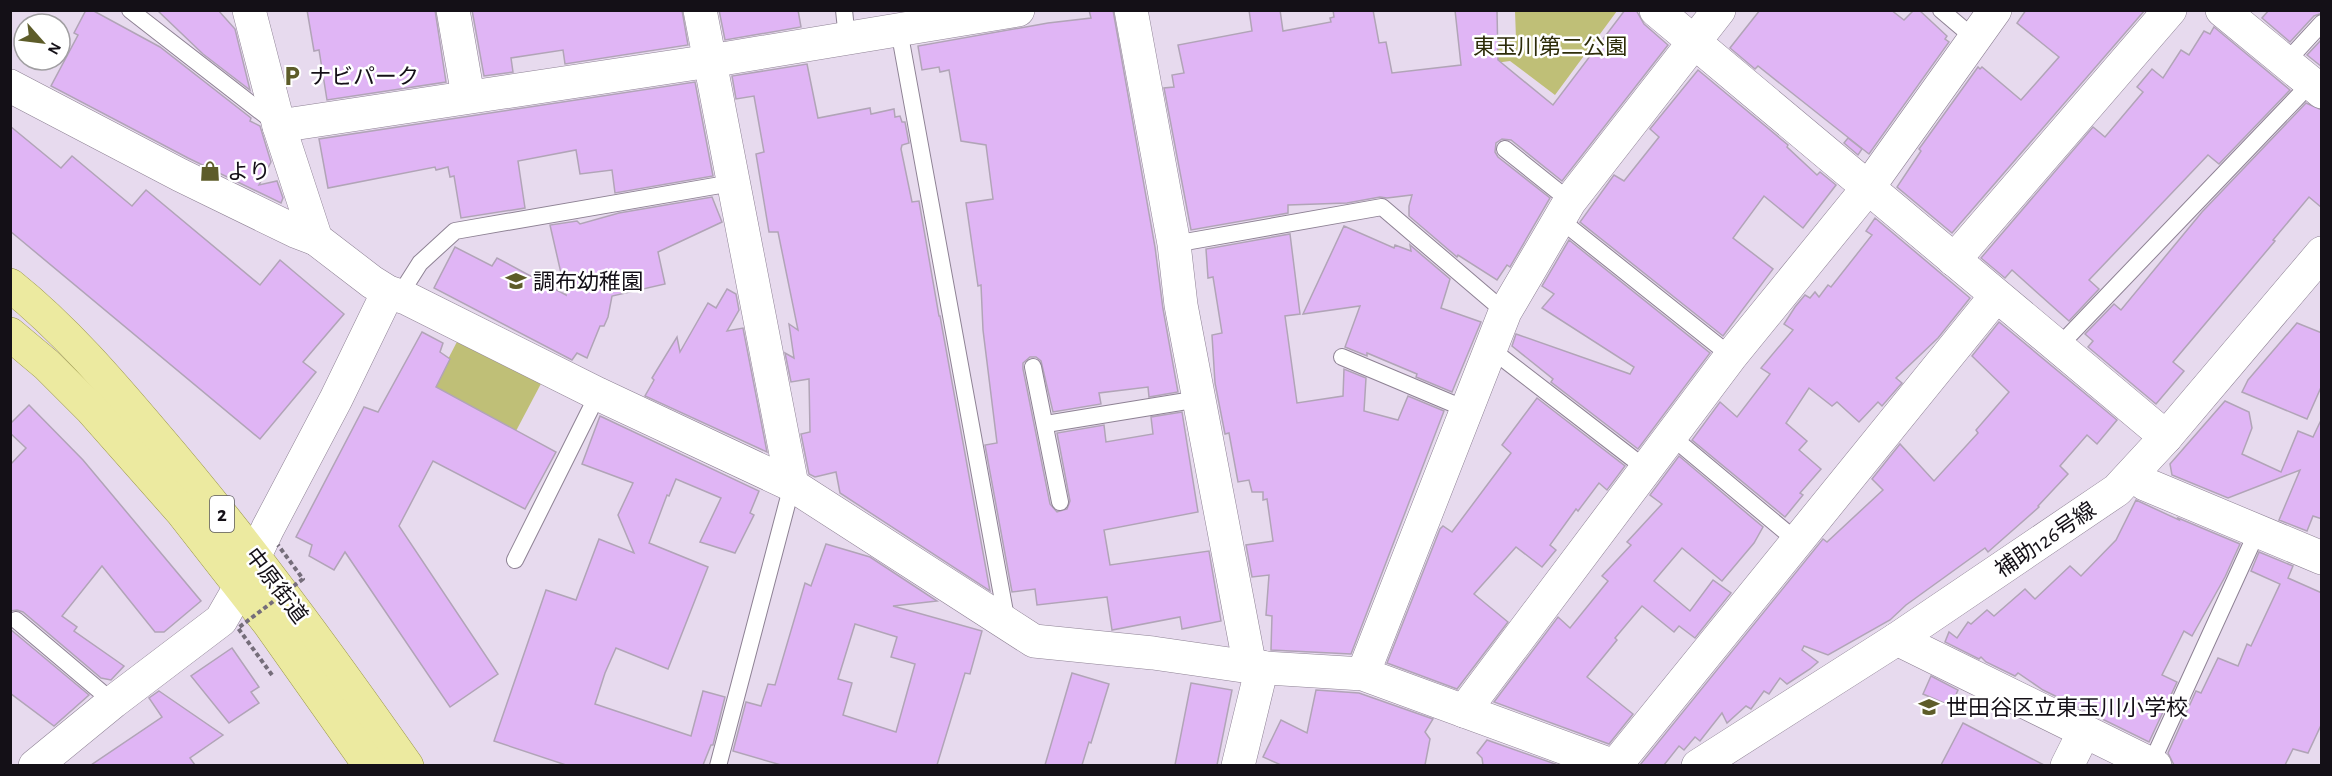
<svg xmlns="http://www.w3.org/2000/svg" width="2332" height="776" viewBox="0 0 2332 776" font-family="'Alegreya Sans','Noto Sans JP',sans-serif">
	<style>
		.green { fill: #bfbf77 }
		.building { fill: #e0b5f5; stroke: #b1a4b7; stroke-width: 1.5; fill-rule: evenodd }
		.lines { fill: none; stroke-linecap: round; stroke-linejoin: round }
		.service-casing { stroke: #8e8294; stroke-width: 18 }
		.minor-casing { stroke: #8e8294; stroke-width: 34 }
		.tertiary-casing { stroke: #8e8294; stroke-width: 34 }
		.primary-casing { stroke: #989547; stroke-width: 34 }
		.service { stroke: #fff; stroke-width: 16 }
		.minor { stroke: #fff; stroke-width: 33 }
		.tertiary { stroke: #fff; stroke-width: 33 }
		.primary { stroke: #eceaa0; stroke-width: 33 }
		.path-bridge { stroke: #756d7a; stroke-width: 4; stroke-dasharray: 4.5 3; stroke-linecap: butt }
		.labels { text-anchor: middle; stroke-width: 5; stroke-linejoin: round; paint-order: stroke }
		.shield { fill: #fff; stroke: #5a585d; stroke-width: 1.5 }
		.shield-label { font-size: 21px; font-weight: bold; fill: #141017 }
		.park-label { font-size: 22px; fill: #2d2c09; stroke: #fff }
		.poi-label { font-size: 22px; fill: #141017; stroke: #fff; text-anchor: start }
		.street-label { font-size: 22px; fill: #141017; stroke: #fff }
	</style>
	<rect width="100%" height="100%" fill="#e7daee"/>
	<g class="green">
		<polygon points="1515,11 1617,11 1555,95 1510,61 1487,64 1484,43 1516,39"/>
		<polygon points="460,336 544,378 516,431 434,386"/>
	</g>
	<g class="building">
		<polygon points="86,10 92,10 160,47 251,118 250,121 260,126 271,162 259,185 277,181 283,198 281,203 188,158 51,86 78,35 74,33"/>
		<polygon points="157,10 218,10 235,29 250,90 203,54"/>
		<polygon points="307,10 435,10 446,82 327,100 319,50 314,51"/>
		<polygon points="472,10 682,10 688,45 565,64 563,50 511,58 513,72 484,76"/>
		<polygon points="719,10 798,10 801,27 725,40"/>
		<polygon points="1089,10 1113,10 1155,247 1163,309 1178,392 1149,397 1148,387 1099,393 1101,404 1053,412 1041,361 1036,357 1030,357 1023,363 1023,369 1050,504 1057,512 1067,509 1070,501 1057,433 1104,425 1106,442 1153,434 1151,417 1182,412 1198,512 1104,530 1110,565 1209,551 1221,621 1182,629 1180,617 1112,630 1107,597 1037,605 1035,589 1012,592 985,445 997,443 983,330 981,285 978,286 966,203 993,199 986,145 961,141 949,70 940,72 939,67 922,70 918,46 1048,23 1091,18"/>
		<polygon points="1249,10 1280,10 1283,31 1331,22 1330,18 1334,17 1333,10 1373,10 1379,43 1386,42 1392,73 1461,65 1455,10 1497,10 1498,60 1553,105 1625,10 1636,10 1644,24 1668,45 1562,181 1511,140 1502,139 1496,143 1495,152 1498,157 1550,198 1510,267 1507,265 1497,280 1458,255 1457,257 1409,216 1409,206 1412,195 1387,198 1380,197 1347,203 1288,205 1288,213 1191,230 1164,88 1174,87 1172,75 1184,73 1178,45 1252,31"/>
		<polygon points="1760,10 1891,10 1904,20 1914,10 1919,10 1947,36 1945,39 1949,42 1869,154 1758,66 1755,69 1730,48"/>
		<polygon points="2026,10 2145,10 1952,233 1897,187 1921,151 1919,149 1978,67 1980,69 1982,67 2021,100 2059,57 2017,23"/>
		<polygon points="2269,10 2322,10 2322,13 2314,16 2290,42 2262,18"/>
		<polygon points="2214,27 2290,90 2219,164 2208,155 2089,280 2099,289 2069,321 2012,270 2005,278 1981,258 2093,127 2105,137 2143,92 2137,87 2152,69 2163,78 2181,50 2189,55 2204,31 2210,34"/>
		<polygon points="2322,39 2322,67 2307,55"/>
		<polygon points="807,64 818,118 870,108 871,114 894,109 895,117 900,116 902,122 905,122 909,143 902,145 901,149 912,202 919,201 939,316 940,316 990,591 840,493 836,472 815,477 809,474 801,434 810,432 809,379 791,382 785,353 794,358 789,324 798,330 778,232 769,232 756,154 764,152 754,96 736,99 732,76"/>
		<polygon points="1698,70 1788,145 1787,147 1817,175 1820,172 1836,185 1803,228 1764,196 1733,238 1773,269 1723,336 1580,222 1614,175 1624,181 1659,137 1650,129"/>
		<polygon points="695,82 713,176 615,193 612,170 580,174 576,150 518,161 525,208 461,218 454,176 450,177 448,167 436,170 435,167 328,188 319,139"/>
		<polygon points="2306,103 2322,110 2322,208 2309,197 2273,240 2275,241 2173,362 2184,371 2156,404 2088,347 2093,341 2085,334 2114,304 2121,310 2202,212"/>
		<polygon points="10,126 61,168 72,156 132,206 146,190 260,285 280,260 344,314 303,362 316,372 260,439 10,231"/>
		<polygon points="1848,138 1862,149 1858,155 1844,143"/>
		<polygon points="712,197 722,222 658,252 665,284 612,296 608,317 604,326 600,326 587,358 577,353 572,360 434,288 455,247 492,266 497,258 566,295 550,225 577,221 580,224 619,213"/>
		<polygon points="1875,218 1970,298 1938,338 1896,378 1902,383 1882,406 1878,402 1859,422 1837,402 1832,406 1809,388 1786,423 1807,441 1799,450 1821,469 1800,493 1803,495 1785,517 1692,440 1720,402 1737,417 1770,374 1761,368 1793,330 1784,324 1795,307 1805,295 1810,298 1815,292 1819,297 1828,285 1831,287 1872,235 1866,231"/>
		<polygon points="1344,226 1394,248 1395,245 1411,251 1410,245 1450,279 1441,308 1481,322 1452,392 1416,377 1417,374 1367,353 1367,356 1345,347 1360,306 1303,314"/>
		<polygon points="1290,234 1300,314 1285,316 1297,403 1343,396 1344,369 1366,378 1364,411 1398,420 1408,396 1444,411 1351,654 1271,650 1272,616 1266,615 1269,575 1252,577 1246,545 1273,541 1267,499 1263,500 1263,492 1252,492 1249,480 1238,482 1229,433 1225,434 1215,383 1212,335 1222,333 1213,277 1208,278 1206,249"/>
		<polygon points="1569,240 1710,353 1638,449 1551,382 1553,379 1512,346 1516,334 1630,374 1634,367 1542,308 1554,294 1542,286"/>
		<polygon points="727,289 736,294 739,310 727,331 743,328 767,452 645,396 654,380 652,378 677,337 680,352 708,303 716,308"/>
		<polygon points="1999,322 2117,420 2097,444 2087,435 2060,466 2068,474 2038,506 2039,507 1988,552 1985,548 1906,605 1890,620 1828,655 1804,646 1802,650 1818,662 1810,669 1787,684 1780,678 1769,694 1764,691 1751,709 1746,706 1727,723 1722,713 1700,741 1695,737 1684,750 1679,746 1664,765 1640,765 1823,539 1827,542 1883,490 1872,479 1900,444 1934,481 1978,433 1976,430 2009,392 1972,356"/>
		<polygon points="2297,323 2322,333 2322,385 2307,419 2242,392 2248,380"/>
		<polygon points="422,332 443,343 440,352 450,359 436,387 556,452 525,509 433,461 399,526 498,674 450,707 345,552 334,570 309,556 312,545 296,537 364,407 378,412"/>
		<polygon points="1537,398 1625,466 1607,490 1599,483 1578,511 1576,509 1550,545 1556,550 1542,567 1516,547 1474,594 1508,622 1457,689 1387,663 1440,529 1443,526 1452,532 1511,453 1502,445"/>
		<polygon points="2225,401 2249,412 2252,428 2242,454 2281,472 2298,431 2313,437 2322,418 2322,519 2313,516 2307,531 2279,520 2300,470 2228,498 2172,475 2170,464"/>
		<polygon points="29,405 83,460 201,601 164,632 155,632 102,566 62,616 77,627 74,631 124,666 111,680 101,678 23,612 17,610 10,611 10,465 26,448 10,433 10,424"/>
		<polygon points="600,416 759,491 750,513 754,515 735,553 700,542 721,498 676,479 669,496 667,495 649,543 708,567 668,669 616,648 605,673 595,704 691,736 703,691 725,697 713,745 711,745 703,765 566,765 494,741 546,590 576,600 599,539 634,553 618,515 633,483 582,464"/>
		<polygon points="1679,456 1763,527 1754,543 1722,581 1682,548 1654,581 1690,611 1713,580 1731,593 1695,638 1679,626 1674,632 1642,606 1615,638 1617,640 1587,677 1633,714 1609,744 1494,702 1558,617 1570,628 1608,581 1602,576 1631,545 1627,542 1662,504 1650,495"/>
		<polygon points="2136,500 2179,520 2178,518 2240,544 2225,577 2192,636 2184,631 2162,675 2177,682 2149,742 2043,690 2018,673 2015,676 1986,662 1981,657 1979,659 1945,642 1949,632 1957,638 1968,622 1971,624 1987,610 1994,616 2025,589 2035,599 2070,566 2081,576 2116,540"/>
		<path d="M826 544 870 557 937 601 893 606 982 631 970 674 965 673 937 765H781L733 751 746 702 761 706 768 684 775 685 805 583 811 586ZM855 624 897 637 891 657 915 664 896 732 843 715 852 683 838 679Z"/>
		<polygon points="2259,552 2293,566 2288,578 2322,593 2322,723 2308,753 2293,749 2285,765 2174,765 2168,753 2196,691 2201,693 2218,658 2238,666 2247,644 2251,646 2280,584 2251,571"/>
		<polygon points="10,629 89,695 54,726 10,693"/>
		<polygon points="232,648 259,687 251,692 259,703 229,723 191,676"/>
		<polygon points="1072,673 1109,684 1091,743 1089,742 1082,765 1045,765"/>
		<polygon points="1931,676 1958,690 1951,706 1923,694"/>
		<polygon points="1191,683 1232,690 1217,765 1175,765"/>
		<polygon points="1316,690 1359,693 1433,719 1425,732 1430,739 1425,765 1281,765 1263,757 1281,720 1307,733"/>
		<polygon points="159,691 223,735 190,758 195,765 91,765 162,717 149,698"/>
		<polygon points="1963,723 2044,765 1941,765"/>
		<polygon points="1487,740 1558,765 1483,765 1482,758 1477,753"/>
	</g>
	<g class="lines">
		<g class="service-casing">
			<g id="service">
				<polyline points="130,10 274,122"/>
				<polyline points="844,10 847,39"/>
				<polyline points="1941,10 1974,38"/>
				<polyline points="899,30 1007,623"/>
				<polyline points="2286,62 2322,23"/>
				<polyline points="1505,149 1570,201"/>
				<polyline points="1558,218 1731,356"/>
				<polyline points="1174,244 1382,207 1505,312"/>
				<polyline points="399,296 420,263 455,231 732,183"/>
				<polyline points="2058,347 2311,83"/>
				<polyline points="1492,350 1645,468"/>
				<polyline points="1342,357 1468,410"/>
				<polyline points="1033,367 1060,502"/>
				<polyline points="1046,424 1199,399"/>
				<polyline points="1671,436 1798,542"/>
				<polyline points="515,560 598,394"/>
				<polyline points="16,620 113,702"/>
				<polyline points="2151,764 2257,532"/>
				<polyline points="718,766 792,485"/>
			</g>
		</g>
		<g class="minor-casing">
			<g id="minor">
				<polyline points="249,10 279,126 316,239 372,282 388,292 406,298 598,394 792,485 1034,641 1153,653 1250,667 1363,674 1614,766"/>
				<polyline points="453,10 468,96"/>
				<polyline points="700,10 792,485"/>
				<polyline points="1131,10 1174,244 1181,305 1250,667"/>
				<polyline points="1656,10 2166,437"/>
				<polyline points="2222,10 2322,92"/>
				<polyline points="10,86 180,175 295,231 316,239"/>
				<polyline points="279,126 710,61 1018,10"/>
				<polyline points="1954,260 2170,10"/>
				<polyline points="2132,475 2145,484 2322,558"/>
				<polyline points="1897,639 2155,766"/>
				<polyline points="1363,674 1505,312 1570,201 1719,10"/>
				<polyline points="1464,711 1731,356 1867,189 1995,10"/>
				<polyline points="35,766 113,702 221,620 240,587 268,528 336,399 388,292"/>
				<polyline points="1238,766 1262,667"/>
				<polyline points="1615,766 1996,296"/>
				<polyline points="2067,766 2084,732"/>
			</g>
		</g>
		<g class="tertiary-casing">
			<polyline id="tertiary" points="1698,766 1897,639 2117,490 2166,437 2322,253"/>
		</g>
		<g class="primary-casing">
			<g id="primary">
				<path d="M10 285C65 329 111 383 156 436 246 541 327 652 407 766"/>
				<polyline points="10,334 47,365 91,409 182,512 268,622 370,766"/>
			</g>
		</g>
		<use href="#service" class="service"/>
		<use href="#minor" class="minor"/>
		<use href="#tertiary" class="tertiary"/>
		<use href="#primary" class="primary"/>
		<polyline class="path-bridge" points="272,675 238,628 303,579 278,545"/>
	</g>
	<defs>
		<g id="parking-bare" transform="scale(1.62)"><path d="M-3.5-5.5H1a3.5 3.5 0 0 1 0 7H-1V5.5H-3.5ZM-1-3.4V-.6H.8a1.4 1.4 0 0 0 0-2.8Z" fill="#5d5c29" stroke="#fff" stroke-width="2.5" paint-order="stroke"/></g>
		<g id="shop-bare" transform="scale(1.62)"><path d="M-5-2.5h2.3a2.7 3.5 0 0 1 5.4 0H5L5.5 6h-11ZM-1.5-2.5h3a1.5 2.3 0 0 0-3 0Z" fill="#5d5c29" stroke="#fff" stroke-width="2.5" paint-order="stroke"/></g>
		<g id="school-bare" transform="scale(1.62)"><path d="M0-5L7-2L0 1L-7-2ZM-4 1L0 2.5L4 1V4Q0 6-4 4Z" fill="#5d5c29" stroke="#fff" stroke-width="2.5" paint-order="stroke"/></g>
	</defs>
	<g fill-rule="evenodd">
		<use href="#parking-bare" x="292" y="76"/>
		<use href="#shop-bare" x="210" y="171"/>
		<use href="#school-bare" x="516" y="281"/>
		<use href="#school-bare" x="1929" y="707"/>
	</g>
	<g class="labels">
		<rect class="shield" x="210" y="496" width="24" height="36" rx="4.5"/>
		<g class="shield-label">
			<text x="222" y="521">2</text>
		</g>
		<g class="park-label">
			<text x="1550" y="54">東玉川第二公園</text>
		</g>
		<g class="poi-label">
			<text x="309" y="84">ナビパーク</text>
			<text x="227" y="179">より</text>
			<text x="533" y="289">調布幼稚園</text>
			<text x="1946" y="715">世田谷区立東玉川小学校</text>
		</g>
		<g class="street-label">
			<text transform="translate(2045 539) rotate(-34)" y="8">補助126号線</text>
			<text transform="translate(277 585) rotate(53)" y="8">中原街道</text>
		</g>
	</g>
	<rect width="2332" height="776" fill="none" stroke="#141017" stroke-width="24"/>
	<g transform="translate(42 42) rotate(118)"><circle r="28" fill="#ffffff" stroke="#a19fa2" stroke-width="1.5"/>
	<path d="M0-4.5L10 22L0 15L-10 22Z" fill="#5d5c29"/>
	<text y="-9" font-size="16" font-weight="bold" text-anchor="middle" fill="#141017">N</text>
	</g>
</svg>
